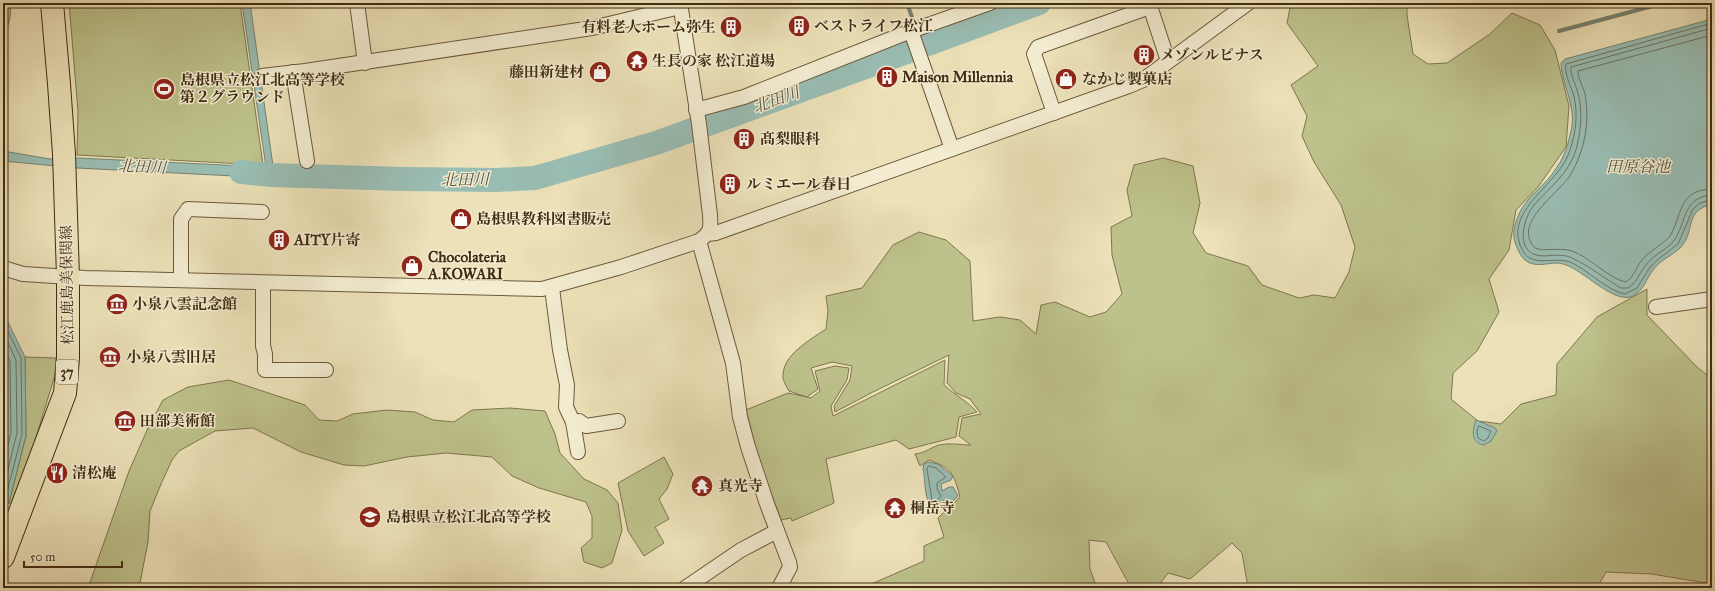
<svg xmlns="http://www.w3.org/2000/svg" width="1715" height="591" viewBox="0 0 1715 591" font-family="'IM FELL Great Primer','Noto Serif JP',serif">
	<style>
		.green { fill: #bdc18b; stroke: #7f764e }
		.water { fill: #99bdb3; stroke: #768373 }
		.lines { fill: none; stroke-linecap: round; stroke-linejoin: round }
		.shore { stroke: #6d7462; stroke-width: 1 }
		.stream { stroke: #768373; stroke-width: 4 }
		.river { stroke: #99bdb3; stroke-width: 24 }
		.street-casing { stroke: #6c593c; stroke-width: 16 }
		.primary-casing { stroke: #412c12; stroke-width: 24 }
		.street { stroke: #f3ecd1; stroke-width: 14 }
		.primary { stroke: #ece1b8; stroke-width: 22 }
		.labels { text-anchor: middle; stroke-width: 3; stroke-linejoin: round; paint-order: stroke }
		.shield { fill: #f3ecd1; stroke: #76664b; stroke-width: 1 }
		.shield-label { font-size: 14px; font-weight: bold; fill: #412c12 }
		.poi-label { font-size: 15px; font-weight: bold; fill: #412c12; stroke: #f3ecd1; text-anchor: start }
		.street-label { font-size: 15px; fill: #412c12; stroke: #f3ecd1 }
		.water-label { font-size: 16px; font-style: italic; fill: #57503a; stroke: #f3ecd1 }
	</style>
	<rect width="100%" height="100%" fill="#ece1b8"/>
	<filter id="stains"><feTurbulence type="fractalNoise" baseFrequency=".005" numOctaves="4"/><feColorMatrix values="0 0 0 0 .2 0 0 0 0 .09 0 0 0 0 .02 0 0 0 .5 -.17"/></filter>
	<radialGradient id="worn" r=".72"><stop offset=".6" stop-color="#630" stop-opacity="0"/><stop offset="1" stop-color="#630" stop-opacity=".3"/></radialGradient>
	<g class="green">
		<polygon points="3,3 11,3 10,18 3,42"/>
		<polygon points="69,3 240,3 263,165 77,155 78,111"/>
		<path d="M1291 3H1407V15L1413 54 1428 64 1447 63 1490 34 1512 13 1540 25 1555 50 1569 106 1566 147 1538 187 1516 210 1509 250 1489 279 1499 312 1477 351 1453 373 1451 399 1478 421 1501 424 1521 404 1556 395 1557 364 1597 317 1647 289V315L1697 367 1712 379V584L1652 574 1606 572 1597 588H1251L1247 582 1242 553 1232 543 1190 579 1168 573 1157 588H1131L1106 542 1089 540 1090 569 1097 588H845L869 585 924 561V546L944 537 938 518 960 497C954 474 952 468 929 460L920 466 915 454C924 453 929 449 936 446 947 442 960 445 971 445L959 436 962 418 981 414 970 399 956 393 947 383 949 355 873 392 835 412 834 406 850 380 852 366 832 362 811 368 818 389 807 397 811 398 820 391 815 371 835 366 849 368 847 380 831 406 833 416 945 360 944 385C955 395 967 401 977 412L959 417 956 437 909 449 896 440 826 459 834 503 792 521 791 518 781 520 759 461 746 410 788 393 807 397 789 391C787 387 783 381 783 377 782 355 810 340 826 329L828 311 826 296 862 288 893 245 919 232 946 240 970 261 973 321 1000 317 1020 320 1036 334 1041 305 1055 302 1090 317 1106 312 1122 294 1112 255 1111 227 1132 216 1127 190 1134 165 1163 158 1193 166 1200 203 1193 233 1206 253 1248 266 1262 285 1299 298 1314 295 1335 298 1349 272 1355 247 1341 205 1314 162 1302 136 1307 116 1291 85 1318 66 1287 23Z"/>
		<polygon points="25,357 56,358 55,375 26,470 14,504 9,503 26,436"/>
		<polygon points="229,380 305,405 319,420 337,421 353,414 387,410 415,412 433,420 454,422 472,410 510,408 545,411 555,434 560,453 584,479 607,490 618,503 622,530 612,563 602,568 584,562 581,548 592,538 592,516 586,502 539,488 512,476 492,457 446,453 407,457 364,466 344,465 301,452 253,428 215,431 179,451 172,460 161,484 150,511 148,542 139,588 88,588 129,471 148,428 163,400 188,387"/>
		<polygon points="664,457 673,474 667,489 659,499 669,519 655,527 664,543 644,556 628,531 618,483"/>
	</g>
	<g class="water">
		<polygon points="242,3 250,3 273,166 273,178 77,168 3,161 3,151 50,159 78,158 266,167"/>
		<path d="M1712 19V204C1683 212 1696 230 1681 247 1672 256 1660 260 1653 270 1646 279 1644 290 1633 296 1618 303 1595 282 1582 274 1575 269 1567 264 1558 263 1546 263 1535 268 1525 260 1521 257 1518 250 1516 245 1512 236 1514 228 1517 219 1525 195 1545 188 1557 167 1565 156 1568 144 1571 131 1577 107 1562 86 1561 63L1565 59Z"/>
		<polygon points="3,312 25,357 26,435 9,503 3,507"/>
		<path d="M1476 420 1495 428 1497 431 1491 441 1484 445C1471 443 1472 431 1476 420Z"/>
		<path d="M928 462 938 464 953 476 951 480 941 484 942 491 949 487H953L958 496 953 501H942L935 508C923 503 926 480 923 469L924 464Z"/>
	</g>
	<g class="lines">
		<g class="shore">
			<path d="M1712 23 1566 64C1564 74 1571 86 1574 96 1578 114 1576 132 1570 150 1561 183 1506 208 1520 245 1522 249 1524 254 1528 257 1540 265 1556 257 1570 262 1589 270 1605 290 1625 294L1637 288 1650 267 1661 257 1678 244 1693 209 1700 203 1712 200"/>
			<path d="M1712 28 1571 67C1570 75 1576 85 1578 93 1583 112 1581 134 1575 153 1567 175 1549 188 1534 205 1524 217 1515 249 1536 255 1547 258 1560 252 1572 258 1589 266 1604 278 1621 288H1628C1638 282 1639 272 1647 264 1654 254 1669 249 1675 239 1687 220 1683 197 1712 195"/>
			<path d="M1712 35 1578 71C1578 78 1583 87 1585 94 1590 122 1585 149 1571 174 1560 193 1511 223 1535 248 1544 252 1559 247 1572 251 1590 257 1609 279 1626 282 1634 277 1636 267 1642 260 1649 251 1665 243 1670 236 1683 215 1677 190 1712 189"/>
			<polyline points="3,321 21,358 22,434 5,500 3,502"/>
			<polyline points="3,332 16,360 17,433 3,489"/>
			<polyline points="3,346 10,361 11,433 3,465"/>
			<polygon points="1479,426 1491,431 1488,438 1484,441 1478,438 1477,432"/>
			<polygon points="929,466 936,468 946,477 937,483 937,489 941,496 935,503 932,500 927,469"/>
		</g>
		<g class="stream">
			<polyline points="907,3 914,23"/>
			<polyline points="1559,31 1664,3"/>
		</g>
		<g class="river">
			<polyline points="928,44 1039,3"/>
			<polyline points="241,172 271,175 404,179 497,180 535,178 656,143 907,52"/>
		</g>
		<g class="street-casing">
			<g id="street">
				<polyline points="357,3 365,63"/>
				<polyline points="1149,3 1168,61"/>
				<polyline points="911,31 952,149"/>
				<polyline points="293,72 307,161"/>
				<polyline points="262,76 305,71 592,28 680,7"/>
				<polyline points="696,110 744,97 911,31 990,3"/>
				<polyline points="1054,113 1034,54 1038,47 1150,7"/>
				<polyline points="707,234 716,233 1129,86 1143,80 1248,3"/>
				<polyline points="699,241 733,363 740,417 748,447 767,504 789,562 790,567 779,588"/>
				<path d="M3 268 23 274 86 278 542 289 621 267 699 241C711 232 711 229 710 215L699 124 680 3"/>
				<polyline points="181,280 181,219 188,209 262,212"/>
				<polyline points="263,283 263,346 265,354 265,370 326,370"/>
				<polyline points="552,288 560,350 567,385 566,407 573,422 578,452"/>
				<polyline points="1656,307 1712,299"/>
				<polyline points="579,421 586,426 618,421"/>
				<polyline points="685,588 741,550 777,531"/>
			</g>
		</g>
		<g class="primary-casing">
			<polyline id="primary" points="3,557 65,393 68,358 68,277 64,154 59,84 52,3"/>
		</g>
		<use href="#street" class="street"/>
		<use href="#primary" class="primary"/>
	</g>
	<defs>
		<g id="building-disc" transform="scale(1.15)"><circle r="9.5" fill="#8f2418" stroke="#f3ecd1"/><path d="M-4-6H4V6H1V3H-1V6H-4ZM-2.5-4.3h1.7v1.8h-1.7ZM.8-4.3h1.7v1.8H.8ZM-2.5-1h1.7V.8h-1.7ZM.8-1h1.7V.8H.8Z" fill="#fff"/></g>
		<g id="temple-disc" transform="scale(1.15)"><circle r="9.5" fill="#8f2418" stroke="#f3ecd1"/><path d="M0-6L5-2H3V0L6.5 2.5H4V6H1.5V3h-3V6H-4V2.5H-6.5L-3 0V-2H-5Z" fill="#fff"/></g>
		<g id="shop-disc" transform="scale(1.15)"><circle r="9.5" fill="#8f2418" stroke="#f3ecd1"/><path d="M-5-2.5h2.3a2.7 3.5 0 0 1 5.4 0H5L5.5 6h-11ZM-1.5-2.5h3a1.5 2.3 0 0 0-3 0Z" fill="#fff"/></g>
		<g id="stadium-disc" transform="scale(1.15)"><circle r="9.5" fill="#8f2418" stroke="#f3ecd1"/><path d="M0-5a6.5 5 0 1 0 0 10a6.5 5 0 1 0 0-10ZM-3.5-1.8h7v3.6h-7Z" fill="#fff"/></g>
		<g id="museum-disc" transform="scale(1.15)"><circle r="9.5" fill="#8f2418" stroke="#f3ecd1"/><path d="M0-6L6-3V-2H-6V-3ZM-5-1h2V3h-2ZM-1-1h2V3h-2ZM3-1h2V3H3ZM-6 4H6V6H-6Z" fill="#fff"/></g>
		<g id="restaurant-disc" transform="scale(1.15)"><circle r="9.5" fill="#8f2418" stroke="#f3ecd1"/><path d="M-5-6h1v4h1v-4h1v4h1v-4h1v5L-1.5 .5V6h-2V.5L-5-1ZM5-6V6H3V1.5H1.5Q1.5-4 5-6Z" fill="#fff"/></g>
		<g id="school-disc" transform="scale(1.15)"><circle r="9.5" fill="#8f2418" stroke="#f3ecd1"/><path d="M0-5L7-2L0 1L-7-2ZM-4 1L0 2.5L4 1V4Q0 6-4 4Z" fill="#fff"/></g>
	</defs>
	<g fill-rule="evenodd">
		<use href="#building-disc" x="799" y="26"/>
		<use href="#building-disc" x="731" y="27"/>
		<use href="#building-disc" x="1144" y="55"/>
		<use href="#temple-disc" x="637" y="61"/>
		<use href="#shop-disc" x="600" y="72"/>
		<use href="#building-disc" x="887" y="77"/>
		<use href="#shop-disc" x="1066" y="79"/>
		<use href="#stadium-disc" x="164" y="89"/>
		<use href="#building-disc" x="744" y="139"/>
		<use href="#building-disc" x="730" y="184"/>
		<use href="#shop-disc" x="461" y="219"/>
		<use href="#building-disc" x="279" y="240"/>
		<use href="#shop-disc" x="412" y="266"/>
		<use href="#museum-disc" x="117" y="304"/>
		<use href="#museum-disc" x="110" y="357"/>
		<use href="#museum-disc" x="125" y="421"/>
		<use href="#restaurant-disc" x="57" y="473"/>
		<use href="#temple-disc" x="702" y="486"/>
		<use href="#temple-disc" x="895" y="508"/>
		<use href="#school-disc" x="370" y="517"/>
	</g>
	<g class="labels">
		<rect class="shield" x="56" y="360" width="22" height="24" rx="3"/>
		<g class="shield-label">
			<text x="67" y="377">37</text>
		</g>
		<g class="poi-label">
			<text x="814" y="31">ベストライフ松江</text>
			<text x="716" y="32" text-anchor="end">有料老人ホーム弥生</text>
			<text x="1160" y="60">メゾンルピナス</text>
			<text x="652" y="66">生長の家 松江道場</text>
			<text x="584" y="77" text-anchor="end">藤田新建材</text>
			<text x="902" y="82">Maison Millennia</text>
			<text x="1082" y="84">なかじ製菓店</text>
			<text x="180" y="85">島根県立松江北高等学校<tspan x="180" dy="17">第２グラウンド</tspan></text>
			<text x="760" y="144">髙梨眼科</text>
			<text x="746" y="189">ルミエール春日</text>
			<text x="476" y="224">島根県教科図書販売</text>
			<text x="294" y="245">AITY片寄</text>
			<text x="428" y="262">Chocolateria<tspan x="428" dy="17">A.KOWARI</tspan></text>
			<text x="132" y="309">小泉八雲記念館</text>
			<text x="126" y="362">小泉八雲旧居</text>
			<text x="140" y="426">田部美術館</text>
			<text x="72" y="478">清松庵</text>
			<text x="718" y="491">真光寺</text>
			<text x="910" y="513">桐岳寺</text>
			<text x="386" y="522">島根県立松江北高等学校</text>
		</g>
		<g class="street-label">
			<text transform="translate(67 285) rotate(-91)" y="5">松江鹿島美保関線</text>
		</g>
		<g class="water-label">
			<text transform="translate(776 99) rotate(-20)" y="6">北田川</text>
			<text transform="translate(142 166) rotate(3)" y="6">北田川</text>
			<text x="1638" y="172">田原谷池</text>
			<text transform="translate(465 179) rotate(-1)" y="6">北田川</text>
		</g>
	</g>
	<rect width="1715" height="591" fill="none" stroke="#ece1b8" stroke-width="16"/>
	<rect x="4" y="4" width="1707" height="583" fill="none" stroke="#412c12" stroke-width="2"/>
	<rect x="8" y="8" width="1699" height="575" fill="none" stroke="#412c12"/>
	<path d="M24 561v6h98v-6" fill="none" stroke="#412c12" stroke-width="2"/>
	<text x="30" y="561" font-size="12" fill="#412c12" stroke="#f3ecd1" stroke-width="3" paint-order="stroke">50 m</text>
	<rect width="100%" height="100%" filter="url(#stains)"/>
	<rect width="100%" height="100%" fill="url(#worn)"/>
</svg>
